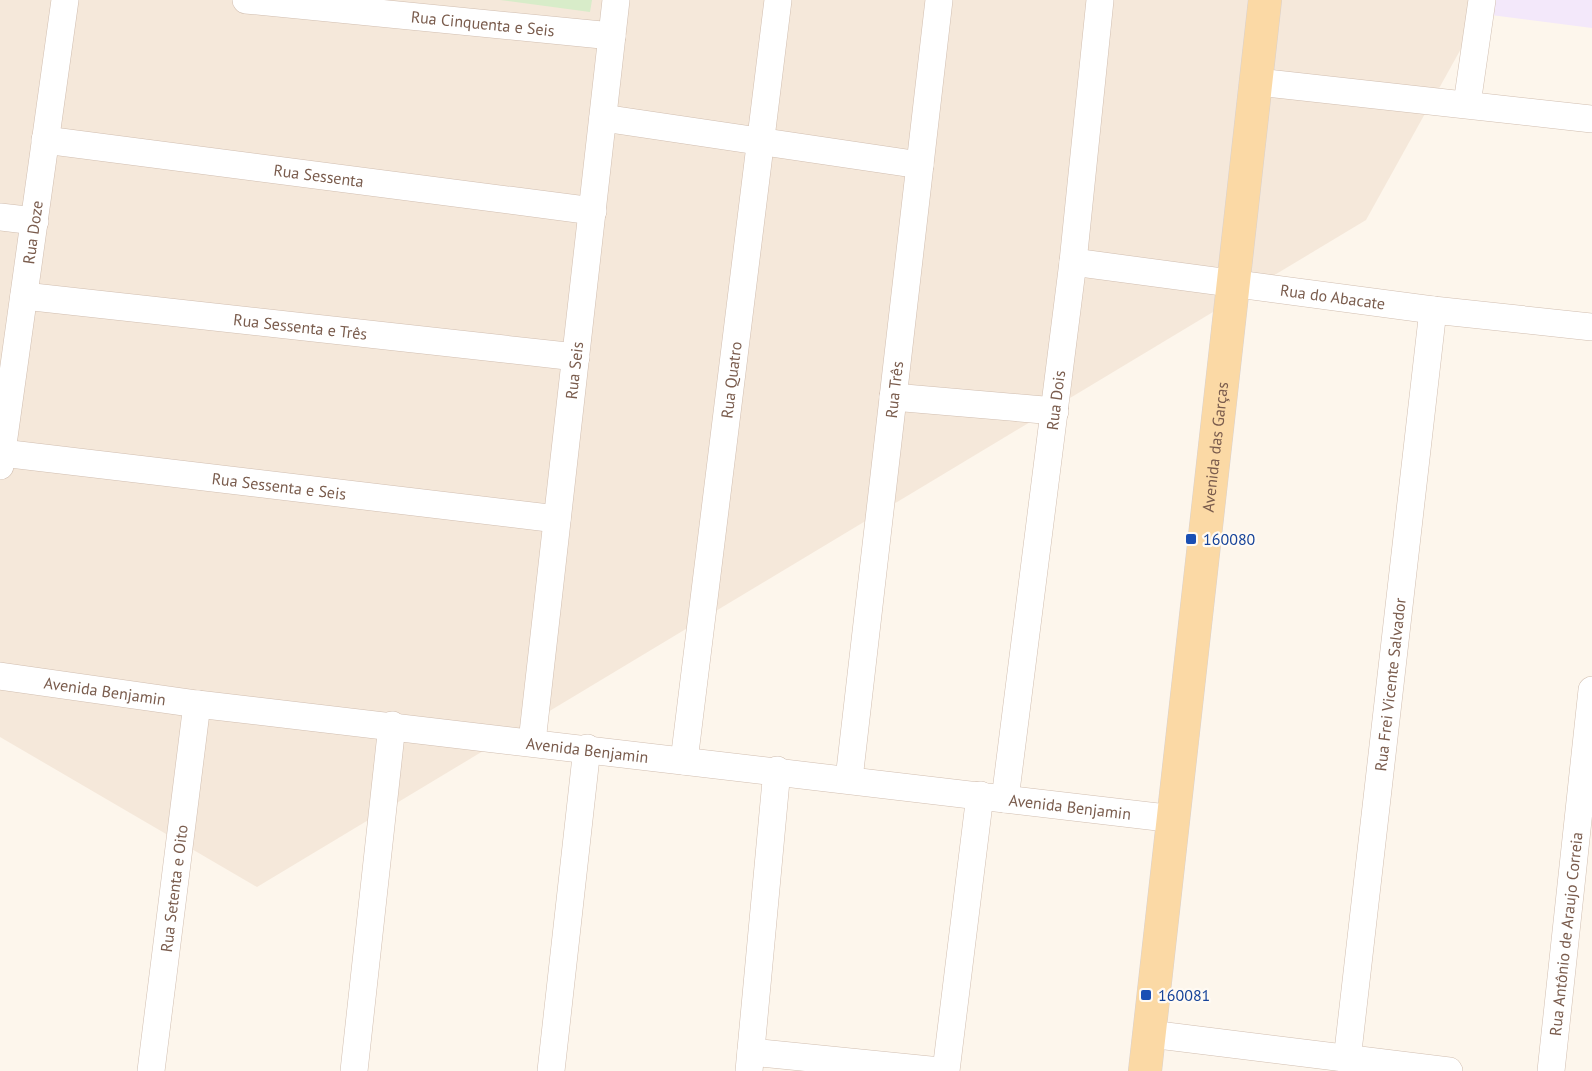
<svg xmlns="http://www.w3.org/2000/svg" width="1592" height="1071" viewBox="0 0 1592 1071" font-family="'PT Sans',sans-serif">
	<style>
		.residential { fill: #f5e8da }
		.education { fill: #f3e8fa }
		.green { fill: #d8ecc9 }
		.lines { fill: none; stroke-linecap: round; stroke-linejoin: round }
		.minor-casing { stroke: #d1beb0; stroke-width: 28 }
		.major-casing { stroke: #dad1cd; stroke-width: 34 }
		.minor { stroke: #fff; stroke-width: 27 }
		.major { stroke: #fbd9a5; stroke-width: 33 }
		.transit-dot { fill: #1a4fb4; stroke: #fffaf3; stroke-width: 2 }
		.labels { text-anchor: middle; stroke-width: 4.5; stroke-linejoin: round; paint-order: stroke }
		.street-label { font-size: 16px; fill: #7a5c4d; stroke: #fffaf3 }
		.transit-label { font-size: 16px; fill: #164399; stroke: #fffaf3; text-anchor: start }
	</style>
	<rect width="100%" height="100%" fill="#fdf6ec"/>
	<polygon class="residential" points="0,0 1488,0 1366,220 257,887 0,737"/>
	<polygon class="education" points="1485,0 1592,0 1592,28 1483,14"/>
	<polygon class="green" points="500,0 592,0 590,12"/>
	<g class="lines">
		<g class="minor-casing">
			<g id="minor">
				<path id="s1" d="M246 0 612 36"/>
				<polyline points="1257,82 1592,119"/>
				<polyline points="1467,104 1482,0"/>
				<polyline points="603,118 920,165"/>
				<path id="s2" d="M45 140 593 211"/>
				<polyline points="0,217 35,221"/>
				<path id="s3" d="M1073 262 1433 310 1592 327"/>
				<path id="s4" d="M24 296 576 357"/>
				<polyline points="893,397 1055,411"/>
				<path id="s5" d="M2 453 557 519"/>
				<path id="s6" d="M0 466 65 0"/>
				<path id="s7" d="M0 676 197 704 1175 819"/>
				<path id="s8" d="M532 742 616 0"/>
				<path id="s9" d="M684 761 778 0"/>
				<path id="s10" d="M849 779 939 0"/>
				<path id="s11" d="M1005 799 1073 262 1100 0"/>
				<polyline points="1150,1034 1449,1071"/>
				<polyline points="751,1052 940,1071"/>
				<path id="s12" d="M1347 1060 1433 310"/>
				<path id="s13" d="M151 1071 197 704"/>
				<polyline points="354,1071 392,725"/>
				<polyline points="551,1071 587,748"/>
				<polyline points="749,1071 777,770"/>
				<polyline points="946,1071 980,795"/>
				<path id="s14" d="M1551 1071 1592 690"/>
			</g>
		</g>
		<g class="major-casing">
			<g id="major">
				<path id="s15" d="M1145 1071 1265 0"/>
			</g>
		</g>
		<use href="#minor" class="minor"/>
		<use href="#major" class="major"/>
	</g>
	<g class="transit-dot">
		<rect x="1185" y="533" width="12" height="12" rx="3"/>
		<rect x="1140" y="989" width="12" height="12" rx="3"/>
	</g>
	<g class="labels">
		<g class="street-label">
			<text dy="6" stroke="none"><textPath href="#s1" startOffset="238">Rua Cinquenta e Seis</textPath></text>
			<text dy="6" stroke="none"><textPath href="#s2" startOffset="276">Rua Sessenta</textPath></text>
			<text dy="6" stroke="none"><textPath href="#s6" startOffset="236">Rua Doze</textPath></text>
			<text dy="6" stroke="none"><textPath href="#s3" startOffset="262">Rua do Abacate</textPath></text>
			<text dy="6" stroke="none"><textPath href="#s4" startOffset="278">Rua Sessenta e Três</textPath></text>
			<text dy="6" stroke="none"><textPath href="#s8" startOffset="374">Rua Seis</textPath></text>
			<text dy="6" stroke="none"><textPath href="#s9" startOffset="384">Rua Quatro</textPath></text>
			<text dy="6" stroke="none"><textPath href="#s10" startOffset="392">Rua Três</textPath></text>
			<text dy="6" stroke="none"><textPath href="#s11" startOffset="402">Rua Dois</textPath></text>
			<text dy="6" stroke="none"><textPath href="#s15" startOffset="628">Avenida das Garças</textPath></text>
			<text dy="6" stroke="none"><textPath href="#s5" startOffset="279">Rua Sessenta e Seis</textPath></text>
			<text dy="6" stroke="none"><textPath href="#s12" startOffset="378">Rua Frei Vicente Salvador</textPath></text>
			<text dy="6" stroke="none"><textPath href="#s7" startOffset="106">Avenida Benjamin</textPath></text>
			<text dy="6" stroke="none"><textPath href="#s7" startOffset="592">Avenida Benjamin</textPath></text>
			<text dy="6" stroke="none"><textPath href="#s7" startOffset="1078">Avenida Benjamin</textPath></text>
			<text dy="6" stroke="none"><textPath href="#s13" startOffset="184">Rua Setenta e Oito</textPath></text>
			<text dy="6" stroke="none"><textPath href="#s14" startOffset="138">Rua Antônio de Araujo Correia</textPath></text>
		</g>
		<g class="transit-label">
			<text x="1203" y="545">160080</text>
			<text x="1158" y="1001">160081</text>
		</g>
	</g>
</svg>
